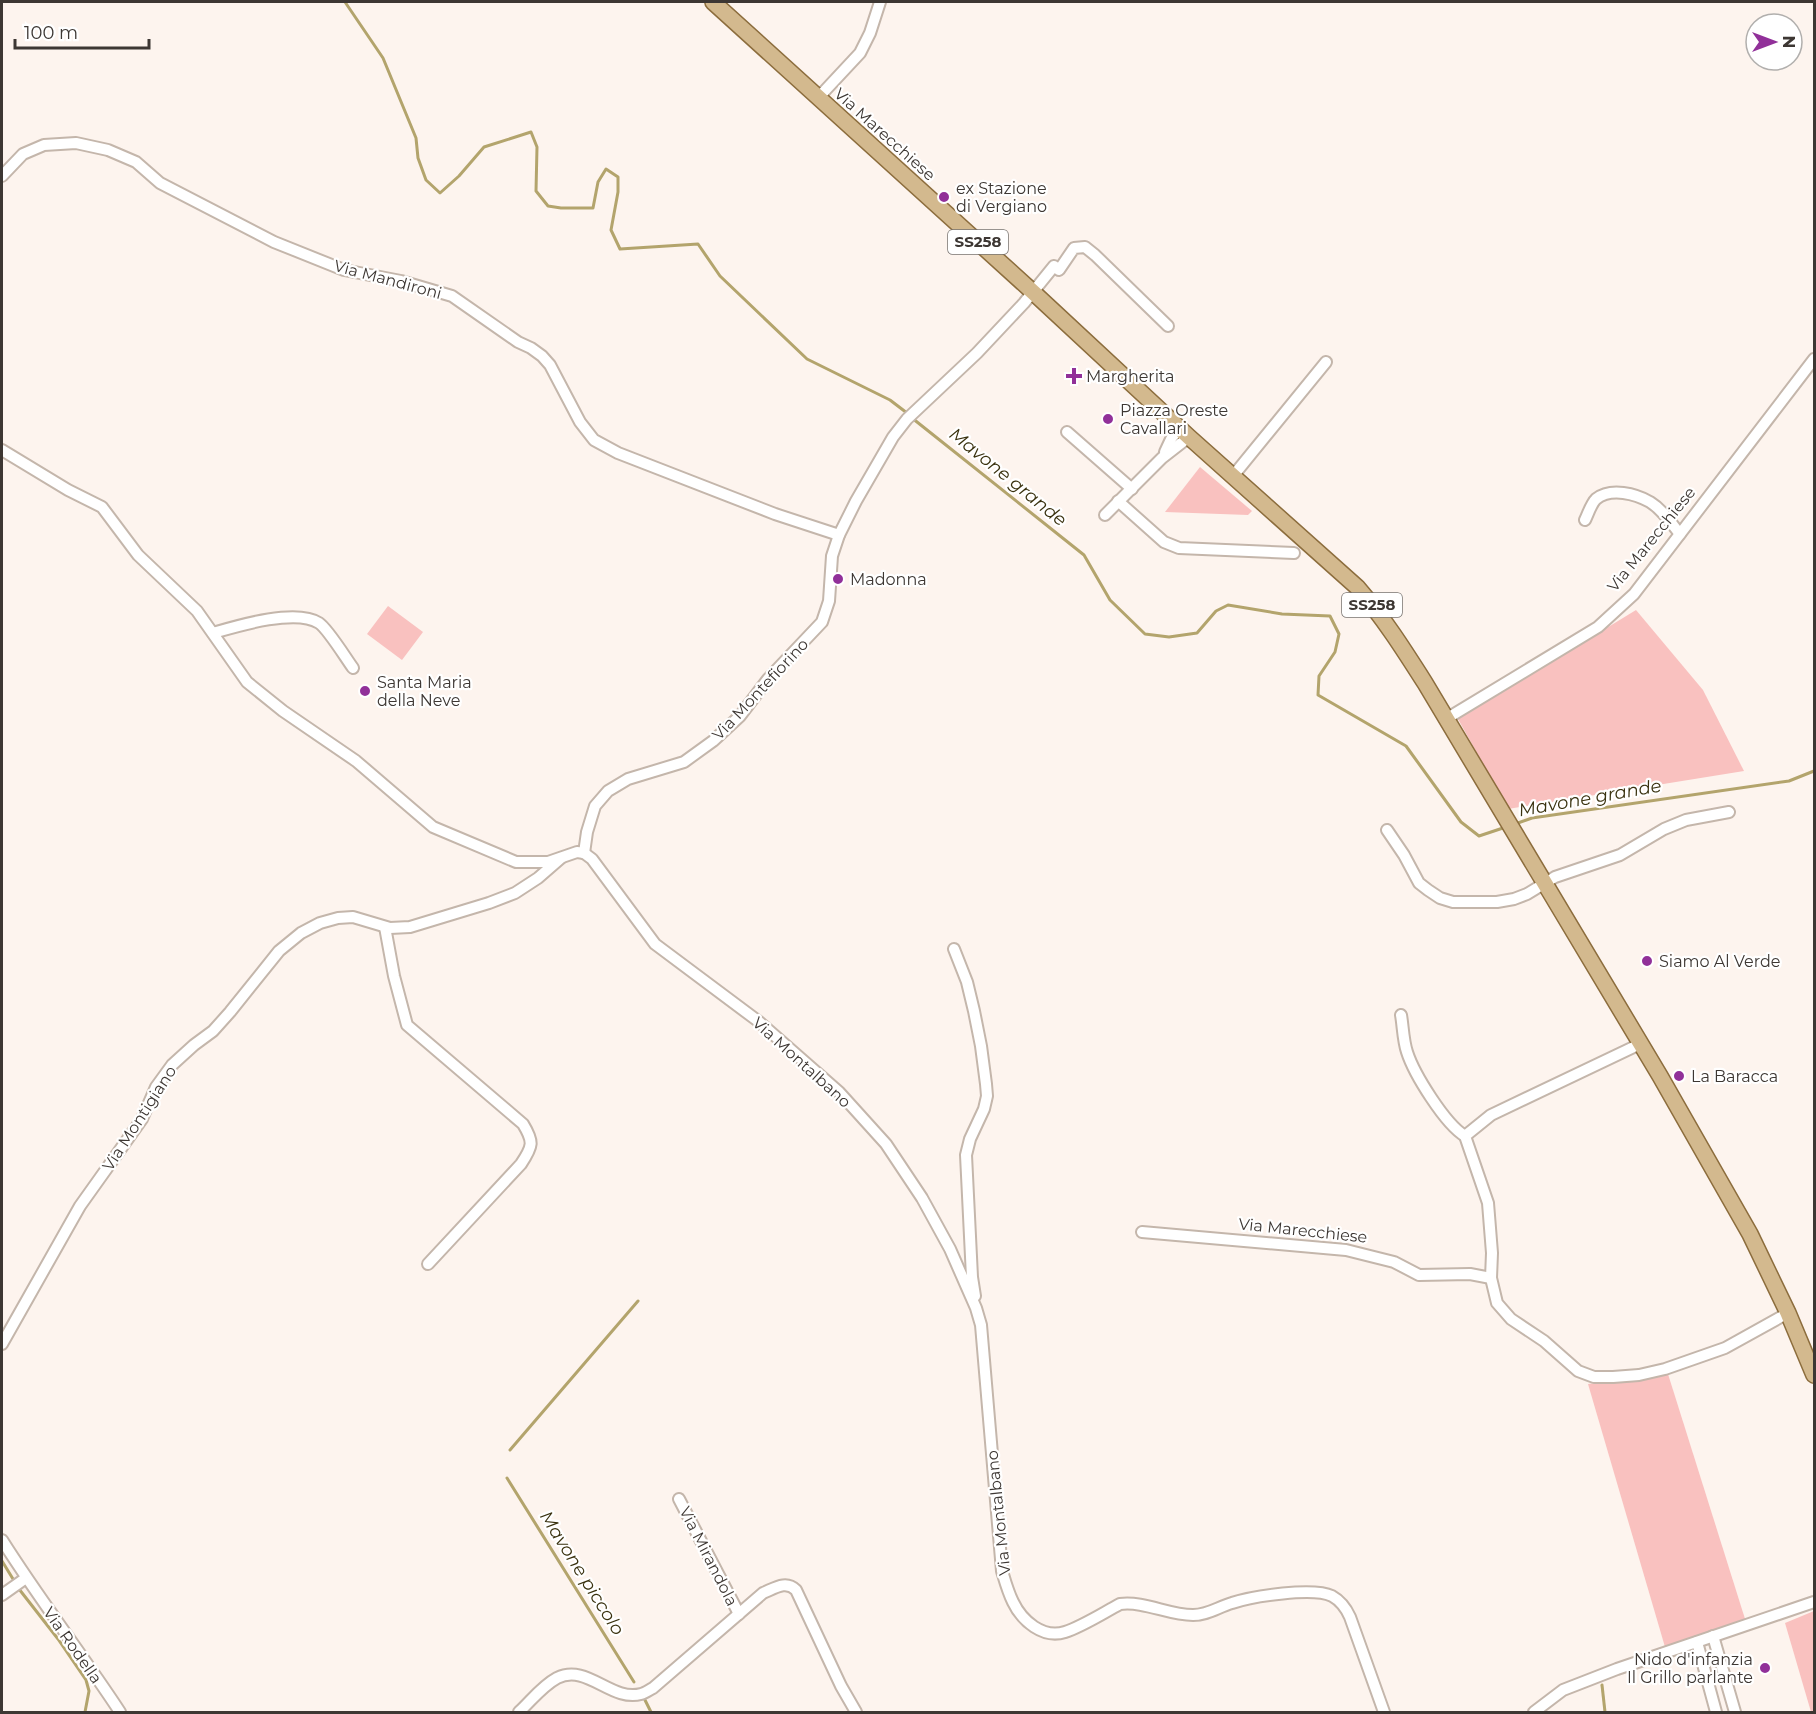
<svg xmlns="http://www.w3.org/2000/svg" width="1816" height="1714" viewBox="0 0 1816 1714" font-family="Montserrat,sans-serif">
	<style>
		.green { fill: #f9c1bf }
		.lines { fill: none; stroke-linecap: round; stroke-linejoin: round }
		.stream { stroke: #b3a46c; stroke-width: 3 }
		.street-casing { stroke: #c4b6ab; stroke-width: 14 }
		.primary-casing { stroke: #8c6d3d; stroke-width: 18 }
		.street { stroke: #fff; stroke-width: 10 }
		.primary { stroke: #d3b98e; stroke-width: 15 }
		.poi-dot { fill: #913099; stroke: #fff; stroke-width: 2 }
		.labels { text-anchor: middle; stroke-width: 4.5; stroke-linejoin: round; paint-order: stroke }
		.shield { fill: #fff; stroke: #777370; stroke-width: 1.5 }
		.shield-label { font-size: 15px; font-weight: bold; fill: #3d3733 }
		.street-label { font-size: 16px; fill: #3d3733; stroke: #fff }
		.poi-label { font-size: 16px; fill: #3d3733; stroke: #fff; text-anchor: start }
		.water-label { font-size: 18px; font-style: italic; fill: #39310e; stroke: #fff }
	</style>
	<rect width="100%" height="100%" fill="#fdf4ee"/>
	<g class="green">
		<polygon points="1200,467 1252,511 1248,515 1165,512"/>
		<polygon points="388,606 423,632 402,660 367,634"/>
		<polygon points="1636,610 1703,690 1744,771 1508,809 1458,719"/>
		<polygon points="1668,1374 1746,1622 1665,1647 1588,1384"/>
		<polygon points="1814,1611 1814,1712 1811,1712 1785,1623"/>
	</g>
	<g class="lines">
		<g class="stream">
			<polyline points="345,2 383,58 416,138 418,158 426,180 440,193 459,176 484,147 531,132 537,147 536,191 548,206 561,208 593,208 598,182 606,169 618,177 618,192 611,230 620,249 698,244 720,276 807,359 890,400 907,413"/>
			<polyline points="912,418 1084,555 1110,600 1145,634 1169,637 1197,633 1216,611 1228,605 1282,614 1330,616 1339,634 1335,652 1319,676 1318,695 1406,746 1461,822 1479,836 1506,827"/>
			<polyline points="1515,824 1532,818 1789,781 1814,771"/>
			<polyline points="510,1450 638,1301"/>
			<polyline points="507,1478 634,1682"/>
			<polyline points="2,1561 13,1579"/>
			<polyline points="19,1589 58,1639 86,1680 89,1691 85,1712"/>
			<polyline points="1602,1685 1605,1712"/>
			<polyline points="645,1700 651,1712"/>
		</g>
		<g class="street-casing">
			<g id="street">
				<polyline points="818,98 860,53 870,33 880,2"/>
				<polyline points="2,176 23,154 44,145 76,143 108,150 136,162 160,183 274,242 344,270 401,281 452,296 518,342 531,348 542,356 550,365 580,422 594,440 618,453 775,514 839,535"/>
				<polyline points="1067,432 1132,489"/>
				<polyline points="2,450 68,490 102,507 138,555 197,611 247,682 283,711 356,761 433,827 516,862 548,862 577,852 584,853"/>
				<polyline points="1165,452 1172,437 1180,429"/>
				<polyline points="1233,476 1326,362"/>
				<polyline points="1118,501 1164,542 1179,548 1294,553"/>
				<polyline points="1105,515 1162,458 1189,437"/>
				<path d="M1585 520C1588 514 1591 504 1596 499 1611 487 1636 494 1650 502 1663 510 1671 523 1680 534"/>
				<path d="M213 633C237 626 296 608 319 623 328 629 345 657 353 668"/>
				<polyline points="1446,719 1598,627 1634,594 1814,359"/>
				<polyline points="1387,830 1404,855 1419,883 1428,890 1440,898 1453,902 1497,902 1514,899 1527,894 1555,877 1620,855 1664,829 1686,820 1729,812"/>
				<path d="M584 853 592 859 655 944 758 1021 839 1092 886 1144 922 1198 950 1249 976 1308 981 1325 1002 1571C1005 1581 1008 1592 1013 1602 1022 1621 1043 1639 1065 1632 1083 1626 1103 1613 1120 1604 1145 1601 1168 1615 1193 1615 1208 1615 1218 1607 1232 1603 1253 1596 1313 1587 1332 1596 1341 1601 1346 1608 1350 1617L1384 1712"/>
				<polyline points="584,853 587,832 595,806 608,791 628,779 684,762 713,741 740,716 768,679 822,622 829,601 832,556 839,535 856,501 893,437 907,419 977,353 1024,303 1054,266 1059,270 1074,248 1085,247 1095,255 1168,326"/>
				<path d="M385 927 394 976 407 1025 523 1124C534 1142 533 1146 521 1164L428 1264"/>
				<polyline points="954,949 967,982 974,1011 981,1046 986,1084 987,1096 984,1109 970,1139 966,1155 972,1277 975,1296"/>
				<path d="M1401 1015C1403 1026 1403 1040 1407 1052 1414 1074 1445 1124 1465 1136"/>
				<polyline points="1640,1044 1491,1115 1465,1136 1488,1203 1492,1253 1491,1278 1497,1303 1511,1319 1544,1341 1578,1371 1594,1377 1613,1377 1639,1375 1665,1369 1725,1348 1788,1313"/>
				<polyline points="1142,1232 1346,1250 1394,1262 1419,1275 1470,1274 1491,1278"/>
				<polyline points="2,1344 80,1206 142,1119 156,1087 172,1065 194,1045 213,1031 230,1012 279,951 301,933 320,923 338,918 353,917 390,928 410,927 489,903 515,893 538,878 561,858"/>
				<polyline points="679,1499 739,1614"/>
				<path d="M2 1540C39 1599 82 1654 120 1712"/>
				<polyline points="2,1595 26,1578"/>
				<polyline points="1713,1636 1735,1712"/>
				<polyline points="1697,1642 1716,1712"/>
				<path d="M519 1712C531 1701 542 1686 557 1678 587 1663 611 1702 641 1694 645 1693 649 1690 653 1688L763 1593C775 1588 786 1580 796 1590L841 1686 856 1712"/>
				<polyline points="1534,1712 1563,1690 1617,1669 1814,1602"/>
			</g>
		</g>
		<g class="primary-casing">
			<path id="primary" d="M713 2 1034 293 1189 437 1357 587C1383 617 1404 650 1425 683L1660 1076 1750 1234 1788 1313 1814 1375"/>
		</g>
		<use href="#street" class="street"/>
		<use href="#primary" class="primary"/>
	</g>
	<g class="poi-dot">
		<circle cx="944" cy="197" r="6"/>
		<path d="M1071 367h6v6h6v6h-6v6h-6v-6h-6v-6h6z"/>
		<circle cx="1108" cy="419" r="6"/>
		<circle cx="838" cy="579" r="6"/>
		<circle cx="365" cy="691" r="6"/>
		<circle cx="1647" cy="961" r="6"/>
		<circle cx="1679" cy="1076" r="6"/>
		<circle cx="1765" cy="1668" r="6"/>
	</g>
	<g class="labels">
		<g class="shield">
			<rect x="948" y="230" width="60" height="24" rx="4.5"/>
			<rect x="1342" y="593" width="60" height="24" rx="4.5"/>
		</g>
		<g class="shield-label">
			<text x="978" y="247">SS258</text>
			<text x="1372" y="610">SS258</text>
		</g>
		<g class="street-label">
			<text transform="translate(885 134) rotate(42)" y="6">Via Marecchiese</text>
			<text transform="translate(388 279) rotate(15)" y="6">Via Mandironi</text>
			<text transform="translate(1651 539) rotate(-51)" y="6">Via Marecchiese</text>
			<text transform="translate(760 689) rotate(-47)" y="6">Via Montefiorino</text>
			<text transform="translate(802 1062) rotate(42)" y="6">Via Montalbano</text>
			<text transform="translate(139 1118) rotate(-57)" y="6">Via Montigiano</text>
			<text transform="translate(1303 1230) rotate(6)" y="6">Via Marecchiese</text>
			<text transform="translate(998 1513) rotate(-96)" y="6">Via Montalbano</text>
			<text transform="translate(709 1556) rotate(63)" y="6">Via Mirandola</text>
			<text transform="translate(73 1645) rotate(55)" y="6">Via Rodella</text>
		</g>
		<g class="poi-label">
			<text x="956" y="194">ex Stazione<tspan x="956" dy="18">di Vergiano</tspan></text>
			<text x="1086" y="382">Margherita</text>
			<text x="1120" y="416">Piazza Oreste<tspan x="1120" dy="18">Cavallari</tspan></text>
			<text x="850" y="585">Madonna</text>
			<text x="377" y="688">Santa Maria<tspan x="377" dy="18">della Neve</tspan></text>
			<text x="1659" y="967">Siamo Al Verde</text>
			<text x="1691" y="1082">La Baracca</text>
			<text x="1753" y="1665" text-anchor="end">Nido d'infanzia<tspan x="1753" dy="18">Il Grillo parlante</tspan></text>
		</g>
		<g class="water-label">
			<text transform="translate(1008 477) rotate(39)" y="6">Mavone grande</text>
			<text transform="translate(1590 798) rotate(-10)" y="6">Mavone grande</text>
			<text transform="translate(582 1573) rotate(58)" y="6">Mavone piccolo</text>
		</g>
	</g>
	<rect width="1816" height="1714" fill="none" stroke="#3d3733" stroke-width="6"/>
	<g transform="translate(1774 42) rotate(90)"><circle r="28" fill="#ffffff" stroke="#b1afad" stroke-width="1.5"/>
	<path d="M0-4.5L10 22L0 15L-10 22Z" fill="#913099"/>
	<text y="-9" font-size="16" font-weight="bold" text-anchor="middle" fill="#3d3733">N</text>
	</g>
	<path d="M15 39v9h134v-9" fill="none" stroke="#3d3733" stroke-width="3"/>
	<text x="24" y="39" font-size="18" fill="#3d3733" stroke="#ffffff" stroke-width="4.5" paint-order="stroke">100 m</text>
</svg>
